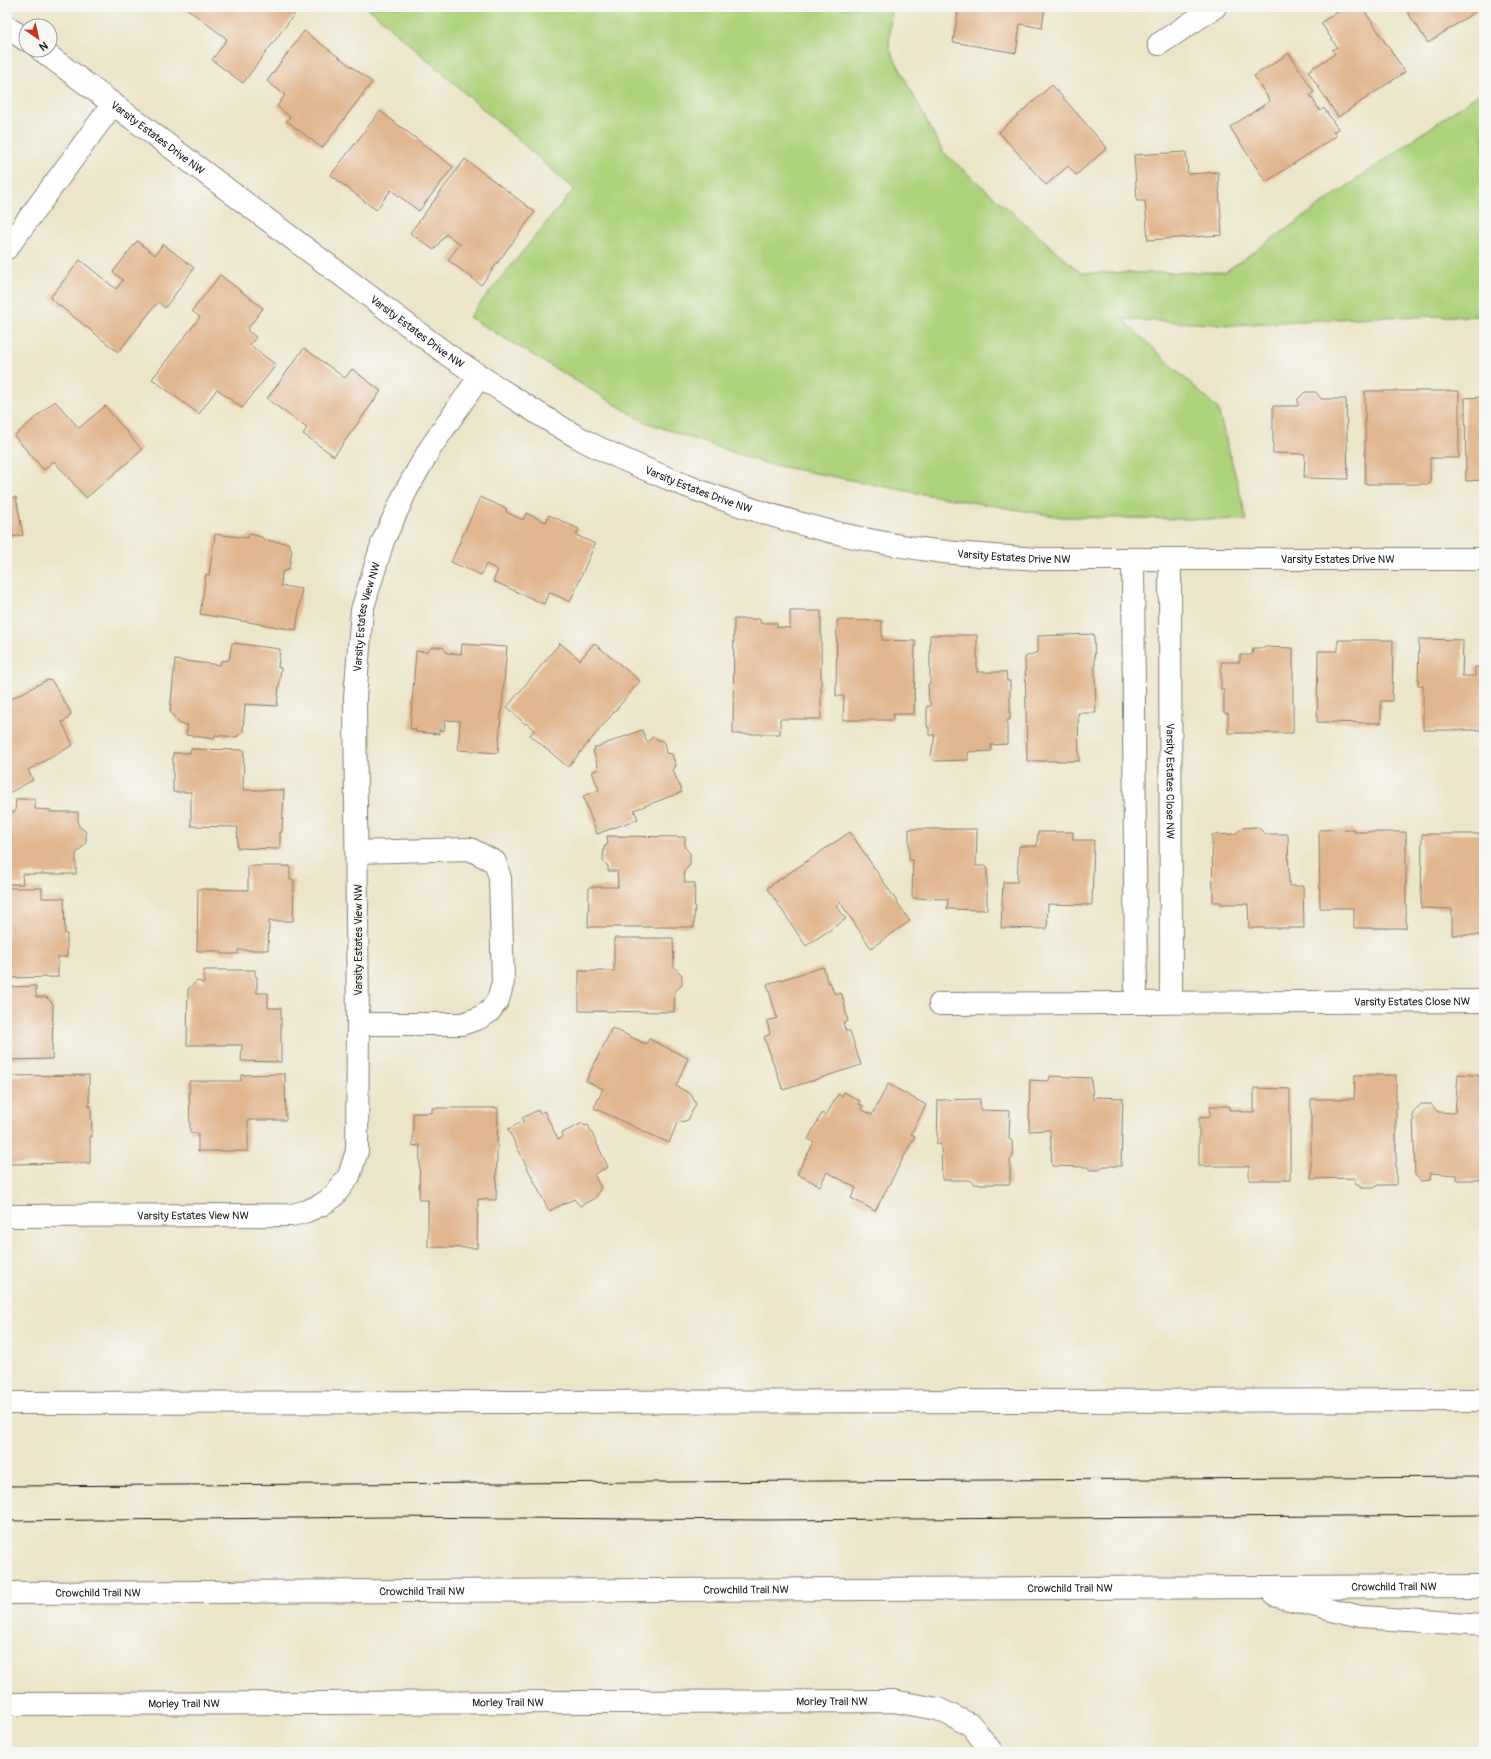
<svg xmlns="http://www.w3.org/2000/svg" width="1491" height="1759" viewBox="0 0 1491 1759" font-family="Pangolin,sans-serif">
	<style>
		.green { fill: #add27c; stroke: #64774c }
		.building { fill: #e1b58d }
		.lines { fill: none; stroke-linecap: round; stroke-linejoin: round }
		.minor-casing { stroke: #848072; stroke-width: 24 }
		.tertiary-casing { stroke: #848072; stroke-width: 24 }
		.motorway-casing { stroke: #848072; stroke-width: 24 }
		.minor { stroke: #fff; stroke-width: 22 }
		.tertiary { stroke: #fff; stroke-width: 22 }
		.motorway { stroke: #fff; stroke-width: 22 }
		.tram { stroke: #1c1c1c; stroke-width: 1 }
		.labels { text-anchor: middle; stroke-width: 3.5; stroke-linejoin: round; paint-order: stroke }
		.street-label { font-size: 11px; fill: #1c1c1c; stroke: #f6f6f2 }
	</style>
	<rect width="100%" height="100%" fill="#f6f6f2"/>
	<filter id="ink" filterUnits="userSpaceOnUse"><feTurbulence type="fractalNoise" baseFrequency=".025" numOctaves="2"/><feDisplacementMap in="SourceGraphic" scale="8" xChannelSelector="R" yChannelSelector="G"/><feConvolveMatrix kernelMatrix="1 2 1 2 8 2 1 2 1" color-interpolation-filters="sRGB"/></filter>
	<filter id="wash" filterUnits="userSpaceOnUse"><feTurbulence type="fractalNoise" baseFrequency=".012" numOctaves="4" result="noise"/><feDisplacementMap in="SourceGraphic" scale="16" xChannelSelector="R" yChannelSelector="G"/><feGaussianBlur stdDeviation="0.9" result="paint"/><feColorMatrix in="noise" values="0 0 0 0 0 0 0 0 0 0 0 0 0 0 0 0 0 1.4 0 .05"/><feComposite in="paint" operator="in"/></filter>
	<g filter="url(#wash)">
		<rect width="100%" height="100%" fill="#ece5c9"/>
		<polygon class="green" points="367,7 891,7 889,48 943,152 1081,273 1225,272 1484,90 1484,316 1372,317 1231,325 1122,319 1218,409 1247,520 1061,517 917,493 764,463 645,422 469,317 574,189"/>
		<g id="blocks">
			<g class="building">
				<polygon points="187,7 297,7 299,8 243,83 212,60 227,39 186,8"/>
				<polygon points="959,7 1045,7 1042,28 1020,24 1016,53 953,42"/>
				<polygon points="1344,7 1362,7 1405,72 1338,117 1308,71 1335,54 1332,50 1337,47 1321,23"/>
				<polygon points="1404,7 1482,7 1428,43"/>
				<polygon points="304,31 372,82 322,148 287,121 290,117 277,106 285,95 267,81"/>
				<polygon points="1289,53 1314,92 1310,95 1320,111 1324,108 1338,129 1333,132 1336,136 1266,182 1230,127 1270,101 1254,76"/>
				<polygon points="1052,85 1107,148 1076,175 1068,166 1046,185 999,132"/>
				<polygon points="380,111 453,167 419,211 391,190 376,210 331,175"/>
				<polygon points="1186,152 1188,174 1218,172 1222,235 1148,240 1145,201 1137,201 1134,155"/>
				<polygon points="465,159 535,212 481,285 448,260 460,244 446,234 434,250 410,233"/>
				<polygon points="137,241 155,255 163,244 194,268 165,308 158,302 118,352 50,298 80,260 116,289 123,280 113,272"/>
				<polygon points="220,275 263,308 247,330 256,337 250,345 276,365 242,408 217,389 199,414 152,379 200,317 192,311"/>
				<polygon points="304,348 345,378 352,369 381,391 334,456 303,434 307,428 267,399"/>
				<polygon points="1365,391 1459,391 1459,458 1430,458 1430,484 1365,484"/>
				<polygon points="1305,392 1316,392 1321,399 1346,399 1348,479 1304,478 1305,454 1273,453 1273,406 1298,406 1298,399"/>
				<polygon points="1484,397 1484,480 1466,481 1465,398"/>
				<polygon points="55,401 79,428 105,406 142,450 86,498 54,461 44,470 14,436"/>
				<polygon points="16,497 23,535 7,538 7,499"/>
				<polygon points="480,497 507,509 506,512 523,520 526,513 546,522 549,515 579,529 576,535 595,544 570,602 549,592 544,604 493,581 498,570 486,564 481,575 451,562"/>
				<polygon points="215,534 247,538 250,534 262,537 264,540 288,543 292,550 289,569 282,572 281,586 302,589 296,630 200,614 206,574 209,575"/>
				<polygon points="790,611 821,611 821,719 780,719 780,734 733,734 734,619 760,619 760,623 777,623 777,627 790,628"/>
				<polygon points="837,620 882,621 882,640 915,641 914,714 893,714 893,720 843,720 844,696 836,696"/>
				<polygon points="1094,634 1096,713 1078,713 1079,761 1027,761 1025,657 1038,652 1038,636"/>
				<polygon points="930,635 977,635 977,672 1006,672 1007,681 1010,681 1010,720 1007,720 1007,744 991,745 991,751 968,752 968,760 935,761 931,756 935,735 929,735 929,727 927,727 927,706 931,706 930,702 929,702 928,684 930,684"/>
				<polygon points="1419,639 1463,640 1462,676 1475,676 1475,667 1484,667 1484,730 1423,730 1423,686 1418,685"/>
				<polygon points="1338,640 1393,640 1392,701 1381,701 1381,723 1317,722 1318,651 1338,651"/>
				<polygon points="232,643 280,649 278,667 281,668 277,706 245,704 243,732 236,737 215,735 215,739 186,735 188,725 180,724 170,712 175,660 220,665 221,661 229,660"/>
				<polygon points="560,643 580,660 594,643 640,681 568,767 530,735 534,730 526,723 525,724 507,707"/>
				<polygon points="462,644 507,647 498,753 458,750 460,721 445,720 444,731 439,730 439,734 416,732 416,729 410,729 416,651 427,652 432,647 443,647 447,653 461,654"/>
				<polygon points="1264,647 1293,648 1293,733 1228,733 1228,713 1224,713 1224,690 1221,690 1221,662 1240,662 1240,655 1252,655 1253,648 1264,648"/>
				<polygon points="47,680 52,681 71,713 68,719 62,722 73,745 28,770 33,780 7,794 7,701"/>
				<polygon points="642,730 647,742 653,737 664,742 666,753 672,754 676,766 673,770 682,792 634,810 638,819 597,834 583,796 599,790 592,772 599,769 593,751 595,750 594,748"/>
				<polygon points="191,749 244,750 243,790 284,790 282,832 280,832 280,849 237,848 238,827 191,826 191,792 173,792 173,753 190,753"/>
				<polygon points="16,799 35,799 35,809 51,810 50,812 78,812 78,825 86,832 86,843 76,854 76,874 22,874 23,884 7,884 7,812 15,812"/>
				<polygon points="1258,827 1265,834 1288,834 1289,886 1303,886 1304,928 1249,928 1248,904 1221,904 1221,902 1213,902 1212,835 1235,834 1242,828"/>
				<polygon points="909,829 977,829 976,866 987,866 987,910 947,909 948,899 912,898 913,860 909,860"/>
				<polygon points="1354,829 1354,832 1406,832 1406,928 1354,928 1354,908 1320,908 1319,830"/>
				<polygon points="850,832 910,921 871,948 840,902 836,905 846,919 806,946 767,888"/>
				<polygon points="1038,832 1073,832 1073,840 1094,840 1092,905 1048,904 1047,929 1001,928 1003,882 1017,882 1019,846 1037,846"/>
				<polygon points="1422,834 1484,834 1484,935 1452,935 1452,909 1421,908"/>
				<polygon points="607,836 685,837 685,848 690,853 690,865 684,871 685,883 695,883 694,927 588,927 589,887 618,887 617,871 608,871 608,866 603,861 604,847 608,844"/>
				<polygon points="248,866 290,866 290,880 294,880 293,921 269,921 268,950 238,950 238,954 221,954 221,951 197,951 198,889 248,890"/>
				<polygon points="7,888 42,888 42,898 64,898 65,934 67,934 67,957 58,957 58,977 7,978"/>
				<polygon points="614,938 673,938 674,967 682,975 682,985 675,991 674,1012 579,1011 579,971 614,971"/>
				<polygon points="823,967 828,983 830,982 834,993 842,994 848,1021 843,1024 846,1031 850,1031 861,1065 783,1090 764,1037 770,1034 767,1021 777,1018 767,984"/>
				<polygon points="204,970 255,970 255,976 257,977 257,993 268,993 268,1008 281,1008 281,1062 241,1061 242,1045 187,1045 188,989 197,981 204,983"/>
				<polygon points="36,986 36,997 46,997 53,1004 52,1059 7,1060 7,987"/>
				<polygon points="612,1028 646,1044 649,1039 688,1058 676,1086 691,1094 696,1104 688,1120 677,1123 669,1143 594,1108 603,1089 586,1081"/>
				<polygon points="285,1074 286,1120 248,1120 248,1151 198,1151 198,1133 190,1133 189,1081 241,1081 241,1075"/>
				<polygon points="1458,1074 1484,1076 1484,1180 1457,1180 1457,1175 1431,1173 1430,1180 1421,1181 1415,1175 1413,1113 1421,1104 1431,1104 1438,1112 1455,1113"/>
				<polygon points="89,1075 89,1107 91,1106 92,1137 90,1135 90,1163 7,1164 7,1076"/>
				<polygon points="1355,1075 1396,1075 1396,1185 1378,1185 1374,1188 1360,1188 1360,1186 1355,1184 1355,1178 1311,1179 1311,1099 1354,1099"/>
				<polygon points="1050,1076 1091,1078 1093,1100 1095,1100 1096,1097 1123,1098 1121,1166 1104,1166 1099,1170 1090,1170 1087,1167 1052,1166 1050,1130 1029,1131 1029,1127 1030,1080 1049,1081"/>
				<polygon points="888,1084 926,1105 911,1134 915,1136 875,1211 851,1198 856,1188 827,1172 820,1186 797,1174 814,1142 808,1139 822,1113 826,1116 838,1094 842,1096 844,1092 860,1101 859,1104 863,1106 861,1109 872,1115"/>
				<polygon points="1254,1088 1290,1089 1290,1180 1249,1180 1249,1166 1199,1166 1199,1118 1210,1117 1210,1106 1229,1106 1229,1110 1240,1110 1240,1112 1254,1112"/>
				<polygon points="980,1099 980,1110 1010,1111 1009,1139 1012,1141 1013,1157 1010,1160 1010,1184 975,1184 970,1180 942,1180 941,1144 937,1144 938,1100"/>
				<polygon points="432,1108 498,1108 496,1200 478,1199 477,1248 428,1247 428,1200 419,1200 420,1145 413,1146 413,1113 432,1113"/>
				<polygon points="538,1110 540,1114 544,1111 558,1139 563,1137 562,1133 583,1123 585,1126 588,1125 608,1167 594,1174 601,1188 595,1198 580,1206 574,1199 549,1211 508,1129 524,1121 522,1118"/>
			</g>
		</g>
	</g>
	<g filter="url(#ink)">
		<use href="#blocks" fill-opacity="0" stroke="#848072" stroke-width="1"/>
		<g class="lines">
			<g class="minor-casing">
				<g id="minor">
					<polyline points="1159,44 1215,7"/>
					<polyline points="7,248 113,104"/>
					<polyline points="1133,559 1136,1003"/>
					<path id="s1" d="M1170 559 1171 1002"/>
					<polyline points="357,852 470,849 495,862 500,878 503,982 498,1000 489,1012 479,1018 462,1024 358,1024"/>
					<path id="s2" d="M940 1004 1484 1001"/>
					<path id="s3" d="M7 1216 292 1215 307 1211 321 1205 333 1197 349 1176 357 1151 358 1024 355 698 362 610 383 541 407 489 431 447 480 376"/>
					<path id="s4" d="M7 1704 893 1701 938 1709 971 1725 992 1752"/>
				</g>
			</g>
			<g class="tertiary-casing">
				<g id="tertiary">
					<polyline points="7,27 26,40"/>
					<path id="s5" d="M41 50 448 355C492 384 536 414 583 440 615 457 650 471 684 485 767 517 848 540 936 551 970 555 1004 557 1038 559H1484"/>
				</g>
			</g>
			<g class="motorway-casing">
				<g id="motorway">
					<polyline points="7,1403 1484,1400"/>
					<path id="s6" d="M7 1593 1484 1586"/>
					<polyline points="1274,1595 1360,1617 1484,1625"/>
				</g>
			</g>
			<use href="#minor" class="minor"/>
			<use href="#tertiary" class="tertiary"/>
			<use href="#motorway" class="motorway"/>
			<g class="tram">
				<polyline points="7,1486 1484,1477"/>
				<polyline points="7,1521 387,1517 763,1520 1484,1515"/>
			</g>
		</g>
	</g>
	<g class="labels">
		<g class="street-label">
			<text dy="4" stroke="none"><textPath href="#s5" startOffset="146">Varsity Estates Drive NW</textPath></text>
			<text dy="4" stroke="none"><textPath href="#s5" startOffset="470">Varsity Estates Drive NW</textPath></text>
			<text dy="4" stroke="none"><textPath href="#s5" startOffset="794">Varsity Estates Drive NW</textPath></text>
			<text dy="4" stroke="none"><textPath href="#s5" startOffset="1118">Varsity Estates Drive NW</textPath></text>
			<text dy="4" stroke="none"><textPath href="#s5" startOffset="1442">Varsity Estates Drive NW</textPath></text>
			<text dy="4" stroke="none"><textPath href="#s3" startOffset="918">Varsity Estates View NW</textPath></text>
			<text dy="4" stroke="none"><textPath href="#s1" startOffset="222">Varsity Estates Close NW</textPath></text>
			<text transform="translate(358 940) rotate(-90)" y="4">Varsity Estates View NW</text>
			<text dy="4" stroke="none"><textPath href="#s2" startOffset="472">Varsity Estates Close NW</textPath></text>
			<text dy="4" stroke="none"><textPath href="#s3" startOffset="186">Varsity Estates View NW</textPath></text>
			<text dy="4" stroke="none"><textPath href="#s6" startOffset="1387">Crowchild Trail NW</textPath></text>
			<text dy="4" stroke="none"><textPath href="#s6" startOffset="1063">Crowchild Trail NW</textPath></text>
			<text dy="4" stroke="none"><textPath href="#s6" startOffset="739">Crowchild Trail NW</textPath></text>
			<text dy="4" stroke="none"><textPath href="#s6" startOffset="415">Crowchild Trail NW</textPath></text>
			<text dy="4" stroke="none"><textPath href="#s6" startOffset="91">Crowchild Trail NW</textPath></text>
			<text dy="4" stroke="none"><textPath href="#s4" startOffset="825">Morley Trail NW</textPath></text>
			<text dy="4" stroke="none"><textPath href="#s4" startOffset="501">Morley Trail NW</textPath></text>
			<text dy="4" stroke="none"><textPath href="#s4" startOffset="177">Morley Trail NW</textPath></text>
		</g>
	</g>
	<rect width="1491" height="1759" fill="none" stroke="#f6f6f2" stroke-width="24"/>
	<g transform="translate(38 38) rotate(146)"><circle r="19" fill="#f6f6f2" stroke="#9f9f9c"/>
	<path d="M0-3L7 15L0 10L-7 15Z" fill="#c8321e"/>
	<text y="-6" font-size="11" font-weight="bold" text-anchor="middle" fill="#1c1c1c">N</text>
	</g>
</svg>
